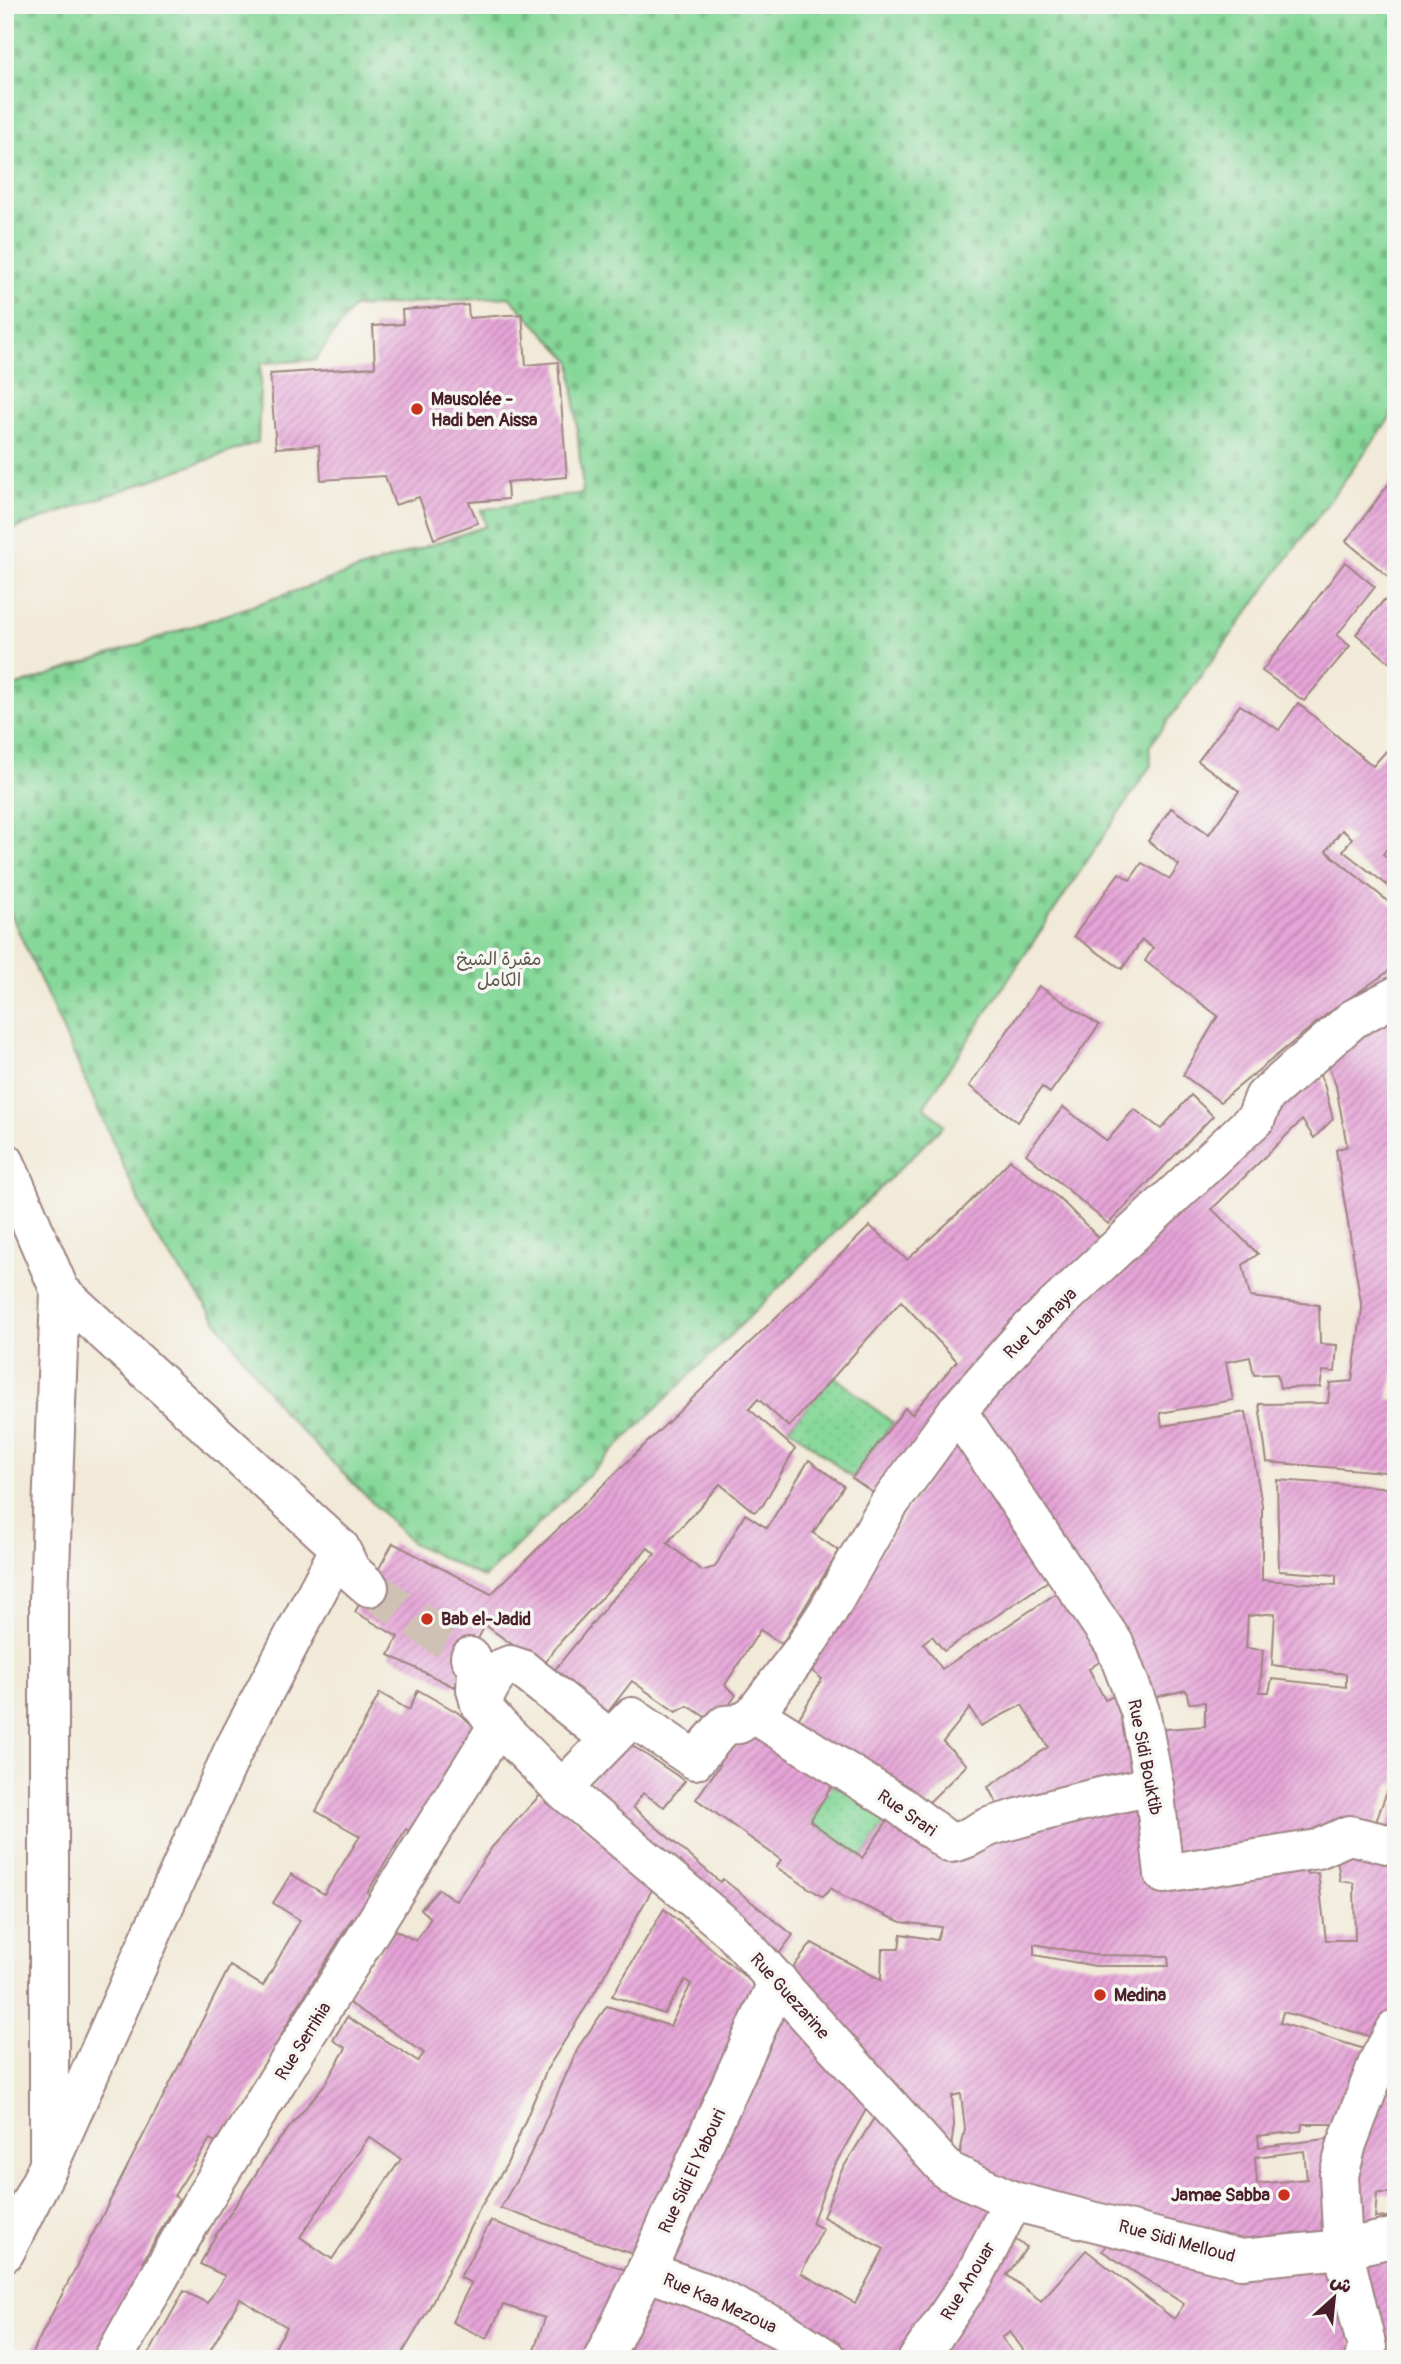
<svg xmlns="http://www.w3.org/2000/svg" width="1401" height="2364" viewBox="0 0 1401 2364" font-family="Pangolin,'Playpen Sans Arabic',sans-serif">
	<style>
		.cemetery { fill: url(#cemetery-stones); stroke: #687c62; stroke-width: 2 }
		.park { fill: url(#park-dots); stroke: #687c62; stroke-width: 2 }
		.building { fill: url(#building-hatch); fill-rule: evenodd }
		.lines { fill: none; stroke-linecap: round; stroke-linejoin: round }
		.minor-tunnel { stroke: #d0c1b5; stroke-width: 38; stroke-dasharray: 38 19; stroke-linecap: butt }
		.minor-casing { stroke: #9e8482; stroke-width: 42 }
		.minor { stroke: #fff; stroke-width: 38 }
		.poi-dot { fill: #c8321e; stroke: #f6f6f2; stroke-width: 2.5 }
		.labels { text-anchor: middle; stroke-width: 7; stroke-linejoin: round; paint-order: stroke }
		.poi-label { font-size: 18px; font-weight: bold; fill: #4a1f2b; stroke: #f6f6f2; text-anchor: start }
		.park-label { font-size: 18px; fill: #5c564c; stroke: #f6f6f2 }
		.street-label { font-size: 18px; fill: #4a1f2b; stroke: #f6f6f2 }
	</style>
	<defs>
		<pattern id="cemetery-stones" width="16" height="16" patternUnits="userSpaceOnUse" patternTransform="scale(1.75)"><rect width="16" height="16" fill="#86d899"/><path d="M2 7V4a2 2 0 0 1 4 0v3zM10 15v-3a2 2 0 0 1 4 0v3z" fill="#75b984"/></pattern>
		<pattern id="park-dots" width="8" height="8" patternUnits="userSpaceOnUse" patternTransform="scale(1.75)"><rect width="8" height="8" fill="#86d899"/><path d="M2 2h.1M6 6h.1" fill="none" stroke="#75b984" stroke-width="1.8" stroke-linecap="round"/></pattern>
		<pattern id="building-hatch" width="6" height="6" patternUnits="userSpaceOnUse" patternTransform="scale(1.75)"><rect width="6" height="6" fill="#e6a4d8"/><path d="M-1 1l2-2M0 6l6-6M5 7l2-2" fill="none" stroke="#bc85af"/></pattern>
	</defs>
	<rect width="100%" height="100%" fill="#f6f6f2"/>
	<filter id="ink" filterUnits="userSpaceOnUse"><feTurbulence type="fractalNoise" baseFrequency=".0143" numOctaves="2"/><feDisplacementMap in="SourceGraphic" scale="14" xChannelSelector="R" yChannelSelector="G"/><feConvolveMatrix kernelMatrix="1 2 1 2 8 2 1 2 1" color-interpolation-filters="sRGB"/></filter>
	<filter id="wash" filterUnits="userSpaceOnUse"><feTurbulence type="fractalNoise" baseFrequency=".00686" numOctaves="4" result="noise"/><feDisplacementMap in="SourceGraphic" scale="28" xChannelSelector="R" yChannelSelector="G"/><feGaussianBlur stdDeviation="1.57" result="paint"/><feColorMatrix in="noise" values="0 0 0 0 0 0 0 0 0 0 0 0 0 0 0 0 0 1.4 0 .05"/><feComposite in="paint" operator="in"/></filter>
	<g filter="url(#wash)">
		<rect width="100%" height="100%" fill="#f2ead8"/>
		<polygon class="cemetery" points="5,5 1396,5 1396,410 1149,747 1151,765 924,1106 944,1125 484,1578 412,1543 282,1411 154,1234 5,901 5,690 486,526 481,510 583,493 571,361 509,297 353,307 315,360 261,363 258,442 5,532"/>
		<g class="park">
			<polygon points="834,1376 893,1423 852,1478 789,1427"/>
			<polygon points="838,1776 892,1814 862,1858 810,1821"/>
		</g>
		<g id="blocks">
			<g class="building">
				<polygon points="468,305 469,318 522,314 526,365 558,362 567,477 507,482 508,499 469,502 478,523 434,539 419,497 395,505 385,476 321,480 319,445 276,448 270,374 375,367 373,326 403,324 402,310"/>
				<polygon points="1396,474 1396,583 1346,541"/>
				<polygon points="1345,562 1375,587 1337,635 1350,646 1304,701 1262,671"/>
				<polygon points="1384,600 1396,610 1396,668 1356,634"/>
				<polygon points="1298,703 1373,766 1396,740 1396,836 1383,854 1396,864 1396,892 1343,851 1352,838 1342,830 1326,851 1396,908 1396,966 1327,1014 1220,1102 1183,1075 1218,1016 1145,961 1153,948 1142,940 1122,969 1074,936 1119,873 1130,880 1142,863 1170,879 1179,865 1148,841 1171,808 1209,834 1239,791 1198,761 1240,705 1279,730"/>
				<polygon points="1039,986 1099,1025 1050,1093 1042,1087 1018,1122 969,1086"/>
				<polygon points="1396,1009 1396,1363 1388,1399 1396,1400 1396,1473 1267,1462 1259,1404 1328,1403 1330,1383 1352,1381 1362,1309 1336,1150 1347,1146 1336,1086 1327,1063"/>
				<path d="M1316 1067 1324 1084 1333 1119 1314 1138 1302 1120 1212 1209 1258 1254 1243 1265 1250 1297 1319 1305 1320 1344 1337 1345 1335 1372 1323 1371 1320 1387 1280 1388 1277 1374 1254 1375 1250 1357 1226 1362 1233 1400 1160 1413 1162 1426 1246 1412 1262 1505V1580L1336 1585V1575L1279 1571 1277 1480 1381 1487 1396 1491V1786L1390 1783 1373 1830 1173 1862 1154 1730 1205 1726V1702L1189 1703 1186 1690 1147 1699 975 1414 1032 1343ZM1275 1613 1272 1665 1346 1674V1687L1272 1679 1269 1692H1260L1263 1650 1246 1648 1248 1616Z"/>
				<polygon points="1191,1095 1213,1116 1108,1224 1026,1154 1063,1107 1107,1141 1134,1109 1161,1129"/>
				<polygon points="1010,1160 1060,1199 1102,1241 875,1494 852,1478 905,1408 912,1414 957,1361 901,1301 789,1427 758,1399 749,1409 795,1449 763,1505 754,1512 720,1484 667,1543 702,1571 715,1567 745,1514 767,1528 809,1460 844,1486 813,1533 839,1551 782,1644 760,1630 725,1685 736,1695 716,1724 688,1706 676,1712 632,1681 604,1717 551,1674 609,1603 655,1554 648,1548 562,1640 542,1666 485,1625 454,1687 389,1655 398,1637 355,1612 393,1543 491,1594 870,1226 907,1260 966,1206"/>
				<polygon points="959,1431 1057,1575 944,1651 932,1636 923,1643 942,1669 1066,1587 1111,1654 1089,1669 1105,1700 1126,1691 1143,1776 1002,1814 988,1787 1048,1747 1022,1705 981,1726 970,1708 943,1742 967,1765 920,1811 793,1728 822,1679 806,1666"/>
				<polygon points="418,1690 457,1712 479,1730 415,1835 406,1829 367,1893 379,1901 363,1926 352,1919 293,2014 221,2145 210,2139 174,2196 179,2199 143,2261 150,2266 97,2359 29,2359 230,1966 263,1986 300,1920 273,1903 291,1874 324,1894 360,1836 316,1811 380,1693 409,1710"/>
				<path d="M753 1725 838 1776 810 1821 862 1858 892 1814 949 1853 1148 1798 1157 1881 1304 1858 1308 1874 1318 1873 1326 1940H1355L1354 1883 1340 1881 1336 1848 1396 1852V2010L1380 2039 1283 2012 1280 2023 1371 2051 1343 2124H1302L1301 2131 1258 2136 1259 2147 1334 2138 1335 2242 1238 2252 957 2168 965 2129 961 2094 952 2096 954 2125 950 2156 787 1975 812 1943 881 1980 882 1949H899L901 1934 937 1940 941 1927 901 1922 843 1897 831 1888 823 1897 776 1867 781 1860 696 1799 720 1765 710 1757ZM1034 1944 1093 1955 1168 1956 1169 1966H1095L1034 1955ZM1304 2151 1307 2179 1257 2184 1255 2157Z"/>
				<polygon points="624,1740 685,1781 664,1807 643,1793 633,1807 720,1882 723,1879 793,1935 778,1955 583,1792"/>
				<path d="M543 1792 654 1886 592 1997 547 2069 507 2164 480 2208 428 2310 399 2359H268L287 2327 240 2299 205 2359H146L184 2291 207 2303 225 2276 200 2264 214 2238 274 2146 325 2084 346 2048 333 2040 347 2017 418 2061 424 2053 345 2000 395 1930 416 1941 431 1918 421 1909 439 1889 456 1901 492 1847ZM369 2137 401 2159 332 2259 300 2237Z"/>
				<polygon points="1396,1803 1396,1835 1385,1831"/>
				<polygon points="664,1909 761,1990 641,2257 500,2208 525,2166 579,2046 607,2006 670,2026 691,1984 685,1980 664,2014 612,1996"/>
				<polygon points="780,2002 871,2101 832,2170 812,2223 823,2229 801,2273 855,2303 884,2249 823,2217 840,2173 879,2110 994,2212 907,2359 851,2359 779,2317 659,2266"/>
				<polygon points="1396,2048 1396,2193 1377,2193 1375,2218 1388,2217 1390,2230 1355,2237 1351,2180"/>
				<polygon points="491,2221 637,2274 594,2359 531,2359 545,2318 503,2305 487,2339 452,2322 471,2283 460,2277"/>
				<polygon points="1114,2232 1338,2258 1355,2359 1030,2359 1010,2332 1002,2338 1018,2359 928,2359 1007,2235 1027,2247 1007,2275 1041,2301 1086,2250 1174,2319 1184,2304 1102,2251"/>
				<polygon points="1396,2246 1396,2337 1375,2341 1352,2255"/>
				<polygon points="651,2278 815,2359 612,2359"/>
			</g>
		</g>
	</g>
	<g filter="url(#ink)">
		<use href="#blocks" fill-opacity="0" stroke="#9e8482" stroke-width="2"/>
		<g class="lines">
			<polyline class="minor-tunnel" points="369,1587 470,1657"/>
			<g class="minor-casing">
				<g id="minor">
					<polyline points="5,1162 60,1291 340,1548 351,1571 369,1587"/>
					<polyline points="957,1411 1115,1645 1140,1711 1154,1786 1164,1874 1318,1849 1349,1835 1396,1846"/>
					<polyline points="470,1657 477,1670 476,1689 480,1704 498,1725 562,1789 731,1930 948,2171 1013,2201 1241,2259 1343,2249 1396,2237"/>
					<polyline points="480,1704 500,1669 510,1665 522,1669 610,1739"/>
					<path d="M754 1714 901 1806 950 1843C966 1842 979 1829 995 1825 1048 1809 1100 1796 1154 1786"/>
					<polyline points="562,1789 632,1717 695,1760 725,1725 739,1724 754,1714 802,1651 828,1611 887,1507 957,1411 1025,1334 1256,1118 1264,1097 1353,1019 1396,996"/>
					<polyline points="49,2165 49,1599 60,1291"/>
					<polyline points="5,2252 49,2165 233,1751 340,1548"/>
					<polyline points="646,2271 709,2294 782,2330 827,2359"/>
					<polyline points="113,2359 200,2205 498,1725"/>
					<polyline points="603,2359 646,2271 778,1981"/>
					<polyline points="918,2359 975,2275 1013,2201"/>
					<polyline points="1364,2359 1367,2348 1343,2249 1339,2175 1347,2144 1379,2060 1396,2029"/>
				</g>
			</g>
			<use href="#minor" class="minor"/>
		</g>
	</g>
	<g class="poi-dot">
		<circle cx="417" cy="409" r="7"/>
		<circle cx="427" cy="1619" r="7"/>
		<circle cx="1100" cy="1995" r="7"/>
		<circle cx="1284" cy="2195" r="7"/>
	</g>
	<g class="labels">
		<g class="poi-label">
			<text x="431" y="405">Mausolée -<tspan x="431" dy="21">Hadi ben Aissa</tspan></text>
			<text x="441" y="1625">Bab el-Jadid</text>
			<text x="1114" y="2001">Medina</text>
			<text x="1270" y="2201" text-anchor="end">Jamae Sabba</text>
		</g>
		<g class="park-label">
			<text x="499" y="965">مقبرة الشيخ<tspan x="499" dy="21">الكامل</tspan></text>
		</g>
		<g class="street-label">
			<text transform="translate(1040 1323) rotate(-44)" y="6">Rue Laanaya</text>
			<text transform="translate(1145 1757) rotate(79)" y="6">Rue Sidi Bouktib</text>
			<text transform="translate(907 1813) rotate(35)" y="6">Rue Srari</text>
			<text transform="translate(790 1996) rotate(48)" y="6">Rue Guezarine</text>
			<text transform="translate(303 2041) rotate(-58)" y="6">Rue Serrihia</text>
			<text transform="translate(692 2171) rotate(-65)" y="6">Rue Sidi El Yabouri</text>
			<text transform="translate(1177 2241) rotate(15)" y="6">Rue Sidi Melloud</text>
			<text transform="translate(968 2281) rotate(-59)" y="6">Rue Anouar</text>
			<text transform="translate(720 2303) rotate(24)" y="6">Rue Kaa Mezoua</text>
		</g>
	</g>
	<rect width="1401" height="2364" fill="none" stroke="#f6f6f2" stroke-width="28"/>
	<g transform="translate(1334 2298) rotate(27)" stroke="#f6f6f2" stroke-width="5" paint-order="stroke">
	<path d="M0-5L12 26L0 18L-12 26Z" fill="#4a1f2b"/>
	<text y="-10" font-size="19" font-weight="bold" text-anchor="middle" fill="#4a1f2b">ش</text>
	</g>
</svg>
